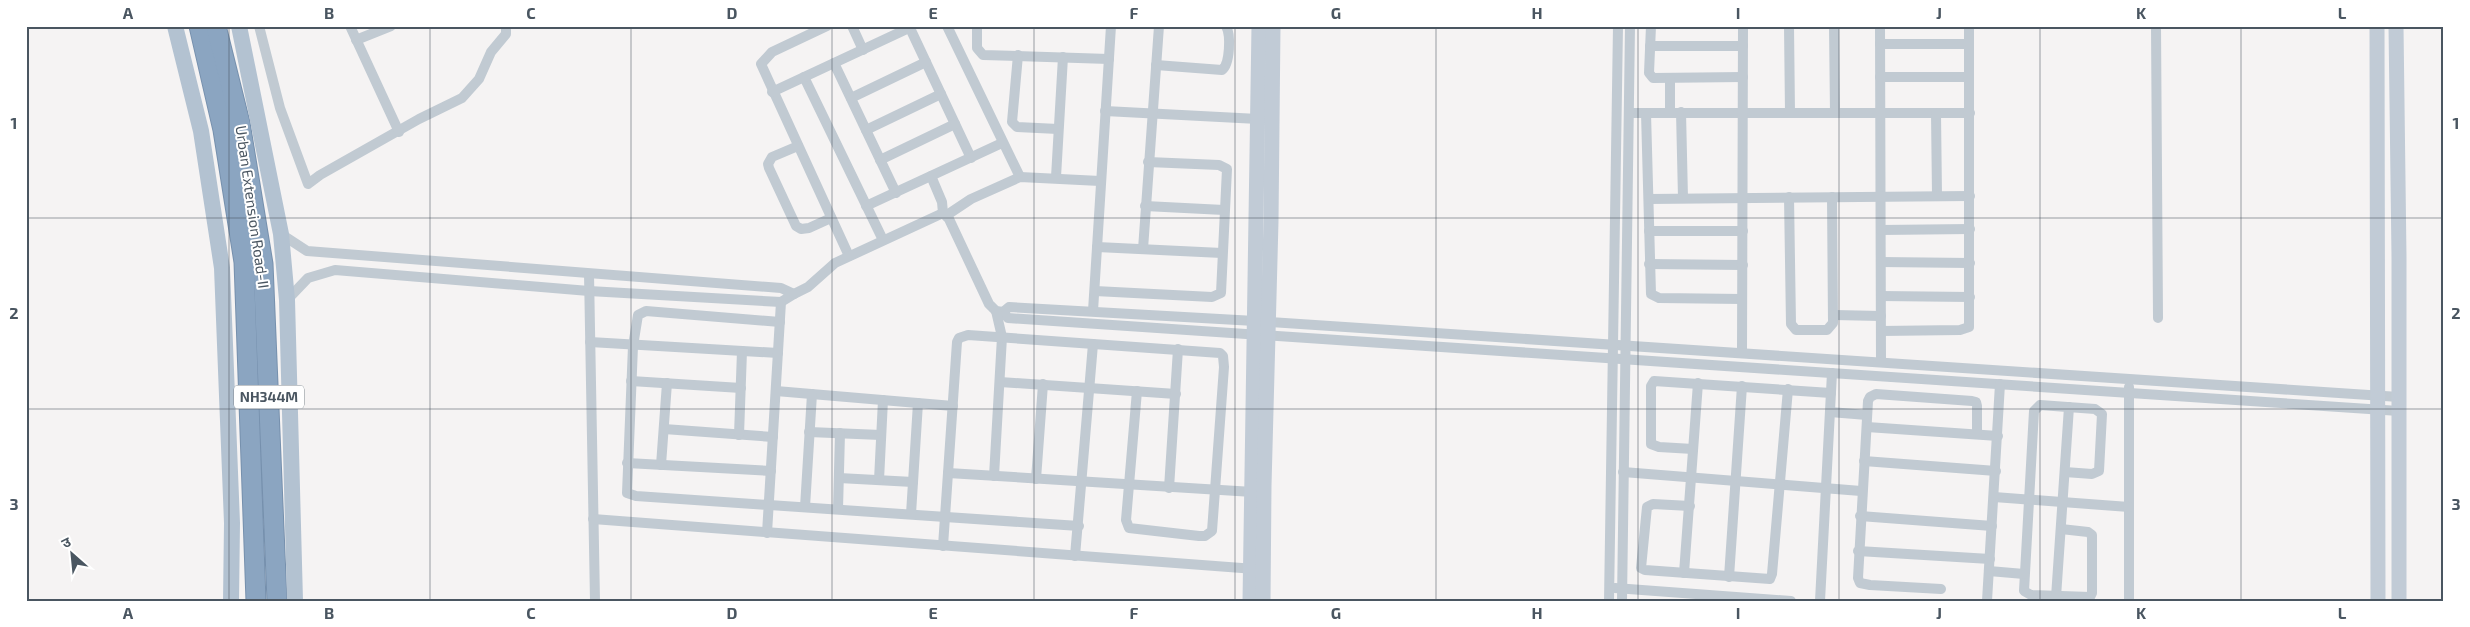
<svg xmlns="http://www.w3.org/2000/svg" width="2470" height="627" viewBox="0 0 2470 627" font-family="'Exo 2','Noto Sans Devanagari',sans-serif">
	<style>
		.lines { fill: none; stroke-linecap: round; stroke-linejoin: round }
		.highway-casing { stroke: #7690ad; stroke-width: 21 }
		.street { stroke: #c1cad2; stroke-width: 10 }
		.secondary { stroke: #c1cbd6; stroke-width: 15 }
		.primary { stroke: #b3c2d1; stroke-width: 16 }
		.highway { stroke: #8ba5c1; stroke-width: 19 }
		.grid { fill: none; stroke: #4a5661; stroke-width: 1; stroke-opacity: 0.55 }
		.labels { text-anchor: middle; stroke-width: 4; stroke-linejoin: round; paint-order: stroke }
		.shield { fill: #fff; stroke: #808990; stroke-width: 1 }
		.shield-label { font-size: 14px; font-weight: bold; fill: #4a5661 }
		.street-label { font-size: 15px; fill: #4a5661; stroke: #fff }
		.neatline { fill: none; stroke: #4a5661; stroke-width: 2 }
		.grid-label { font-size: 16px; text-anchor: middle; font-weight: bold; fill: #4a5661 }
	</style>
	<rect width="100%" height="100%" fill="#f5f3f3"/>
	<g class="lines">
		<g class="highway-casing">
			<g id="highway">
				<polyline points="199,26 223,130 244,262 256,601"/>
				<polyline points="216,26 240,123 263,264 277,601"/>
			</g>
		</g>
		<g class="street">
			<polyline points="259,26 280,108 308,184 320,175 419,119 462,98 479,79 491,52 506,34 506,26"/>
			<polyline points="350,26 399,132"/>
			<polyline points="827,26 772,52 761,64 849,256"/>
			<polyline points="852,26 863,50"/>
			<polyline points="909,26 971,158"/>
			<polyline points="947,26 1020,177"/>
			<polyline points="977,26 977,48 983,55 1109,59"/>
			<polyline points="1651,26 1649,73 1653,78 1743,77"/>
			<polyline points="1789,26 1790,113"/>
			<polyline points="1834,26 1835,113"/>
			<polyline points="1880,26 1881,362"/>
			<polyline points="2156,26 2158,318"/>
			<polyline points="356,40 391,26"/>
			<polyline points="1880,44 1969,44"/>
			<polyline points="1650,46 1743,46"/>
			<polyline points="1018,55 1012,122 1017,127 1058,129"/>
			<polyline points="834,63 896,193"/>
			<path d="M1156 65 1222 70C1230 64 1231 35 1226 26"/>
			<polyline points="804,77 883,240"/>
			<polyline points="1880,77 1969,77"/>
			<polyline points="772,92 909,28"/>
			<polyline points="851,98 926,62"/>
			<polyline points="1105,111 1258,119"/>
			<polyline points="1670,112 1670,79"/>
			<polyline points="1681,112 1683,198"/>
			<polyline points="1629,113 1970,113"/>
			<polyline points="1646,113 1651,294 1659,298 1742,299"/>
			<polyline points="1936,113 1937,196"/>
			<polyline points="866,130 941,94"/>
			<polyline points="798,146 772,157 768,164 769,168 796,226 801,229 809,228 831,218"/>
			<polyline points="880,160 955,124"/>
			<polyline points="931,176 942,202 943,213"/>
			<polyline points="1056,177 1063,57"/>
			<polyline points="1789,197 1791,324 1796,330 1827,330 1833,323 1832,197"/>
			<polyline points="1649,199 1970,196"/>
			<polyline points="866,206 1002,143"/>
			<polyline points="1145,206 1224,210"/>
			<polyline points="947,215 971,199 1020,177 1100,181"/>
			<polyline points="1881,230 1970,229"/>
			<polyline points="1649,231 1743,231"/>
			<polyline points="281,234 307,251 781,288 794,294 781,302 589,291 335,270 308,278 287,300"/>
			<polyline points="1097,247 1222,253"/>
			<polyline points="1143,249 1159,26"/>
			<polyline points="1881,262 1970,263"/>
			<polyline points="1649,264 1743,265"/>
			<polyline points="589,274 595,601"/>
			<polyline points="1095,291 1212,297 1221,293 1227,169 1219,165 1148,162"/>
			<polyline points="794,294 808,287 835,263 943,213 949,219 989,304 996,311 1003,312"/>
			<polyline points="1881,296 1970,297"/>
			<polyline points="1093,311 1111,26"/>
			<polyline points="1834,315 1881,316"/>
			<polyline points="780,322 646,311 638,315 633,346 627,493 636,496 1079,526"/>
			<polyline points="1881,331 1960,330 1969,327 1969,26"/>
			<polyline points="590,342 778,353"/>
			<polyline points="1742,353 1743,26"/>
			<polyline points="631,381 741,388"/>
			<polyline points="1000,382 1176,394"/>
			<polyline points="2129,387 2129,601"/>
			<polyline points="776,391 953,406"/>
			<polyline points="2399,397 1255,321 1009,307 1003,312 1008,318 2399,411"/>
			<polyline points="1830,412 1867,415"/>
			<polyline points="1867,427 1998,436"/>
			<polyline points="664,429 773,437"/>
			<polyline points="809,432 881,435"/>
			<polyline points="739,435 742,351"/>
			<polyline points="1693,449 1659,447 1651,444 1651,386 1654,381 1831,393"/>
			<polyline points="1864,461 1996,471"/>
			<polyline points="627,463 771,471"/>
			<polyline points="661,465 667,383"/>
			<polyline points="1623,472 1861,491"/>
			<polyline points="948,473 1253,492"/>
			<polyline points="994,476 1002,337 996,311"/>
			<polyline points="839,478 913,482"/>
			<polyline points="1036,479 1043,384"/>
			<polyline points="879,480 883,400"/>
			<polyline points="1169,488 1178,349"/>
			<polyline points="1994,497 2129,507"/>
			<polyline points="1690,506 1653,504 1647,507 1641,568 1645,570 1770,579 1772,574 1788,389"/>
			<polyline points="805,507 812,394"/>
			<polyline points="838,509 840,433"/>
			<polyline points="911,514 918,403"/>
			<polyline points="1860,516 1992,526"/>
			<polyline points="593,519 1255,569"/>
			<polyline points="2061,529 2088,532 2092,535 2092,593 2090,597 2031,595 2024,591 2034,411 2040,405 2095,409 2102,414 2099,471 2092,474 2065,472"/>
			<polyline points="767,533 781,302"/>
			<polyline points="943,546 957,342 959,338 968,335 1220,353 1223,356 1224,367 1212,531 1205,536 1199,536 1129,528 1126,520 1137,391"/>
			<polyline points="1858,551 1990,559"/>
			<polyline points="1075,556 1093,344"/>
			<polyline points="1989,571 2024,574"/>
			<polyline points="1684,573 1698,383"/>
			<polyline points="1729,577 1742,386"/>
			<polyline points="1615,588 1791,601"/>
			<polyline points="1941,589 1870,585 1860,583 1858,578 1868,401 1870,397 1876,394 1972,401 1976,402 1977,406 1977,434"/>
			<polyline points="2056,597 2069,407"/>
			<polyline points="1609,601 1618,26"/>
			<polyline points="1622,601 1630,26"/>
			<polyline points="1820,601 1832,373"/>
			<polyline points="1987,601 2000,384"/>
		</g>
		<g class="secondary">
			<polyline points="2377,26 2378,601"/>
			<polyline points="2396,26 2399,257 2399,601"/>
			<polyline points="1250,601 1259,26"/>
			<polyline points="1263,601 1264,486 1271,221 1273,26"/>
		</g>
		<g class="primary">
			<polyline points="175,26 201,131 222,268 232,523 231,601"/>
			<polyline points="239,26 281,234 287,300 295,601"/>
		</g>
		<use href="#highway" class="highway"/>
	</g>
	<path class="grid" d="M229 26V601M430 26V601M631 26V601M832 26V601M1034 26V601M1235 26V601M1436 26V601M1638 26V601M1839 26V601M2040 26V601M2241 26V601M26 218H2444M26 409H2444"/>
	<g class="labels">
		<rect class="shield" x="234" y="385.5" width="70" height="23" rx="4"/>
		<g class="shield-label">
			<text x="269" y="402">NH344M</text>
		</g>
		<g class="street-label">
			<text transform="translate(252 207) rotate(82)" y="5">Urban Extension Road-II</text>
		</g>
	</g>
	<rect width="2470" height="627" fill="none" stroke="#ffffff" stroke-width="55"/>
	<g transform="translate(72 554) rotate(333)" stroke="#ffffff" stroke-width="4" paint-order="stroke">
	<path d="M0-4L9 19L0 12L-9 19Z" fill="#4a5661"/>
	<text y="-8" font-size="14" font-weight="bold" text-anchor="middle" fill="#4a5661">उ</text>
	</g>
	<rect x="28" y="28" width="2414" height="572" class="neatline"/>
	<g class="grid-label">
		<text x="128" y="19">A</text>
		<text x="329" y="19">B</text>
		<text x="531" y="19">C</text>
		<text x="732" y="19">D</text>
		<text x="933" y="19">E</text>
		<text x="1134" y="19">F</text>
		<text x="1336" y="19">G</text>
		<text x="1537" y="19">H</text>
		<text x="1738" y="19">I</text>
		<text x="1939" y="19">J</text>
		<text x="2141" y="19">K</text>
		<text x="2342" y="19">L</text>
		<text x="14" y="129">1</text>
		<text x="2456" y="129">1</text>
		<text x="14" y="319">2</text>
		<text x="2456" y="319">2</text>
		<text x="14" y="510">3</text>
		<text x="2456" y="510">3</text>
		<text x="128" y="619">A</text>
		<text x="329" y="619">B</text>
		<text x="531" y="619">C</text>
		<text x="732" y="619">D</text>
		<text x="933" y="619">E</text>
		<text x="1134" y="619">F</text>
		<text x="1336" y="619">G</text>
		<text x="1537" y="619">H</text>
		<text x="1738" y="619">I</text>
		<text x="1939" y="619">J</text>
		<text x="2141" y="619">K</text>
		<text x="2342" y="619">L</text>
	</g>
</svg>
